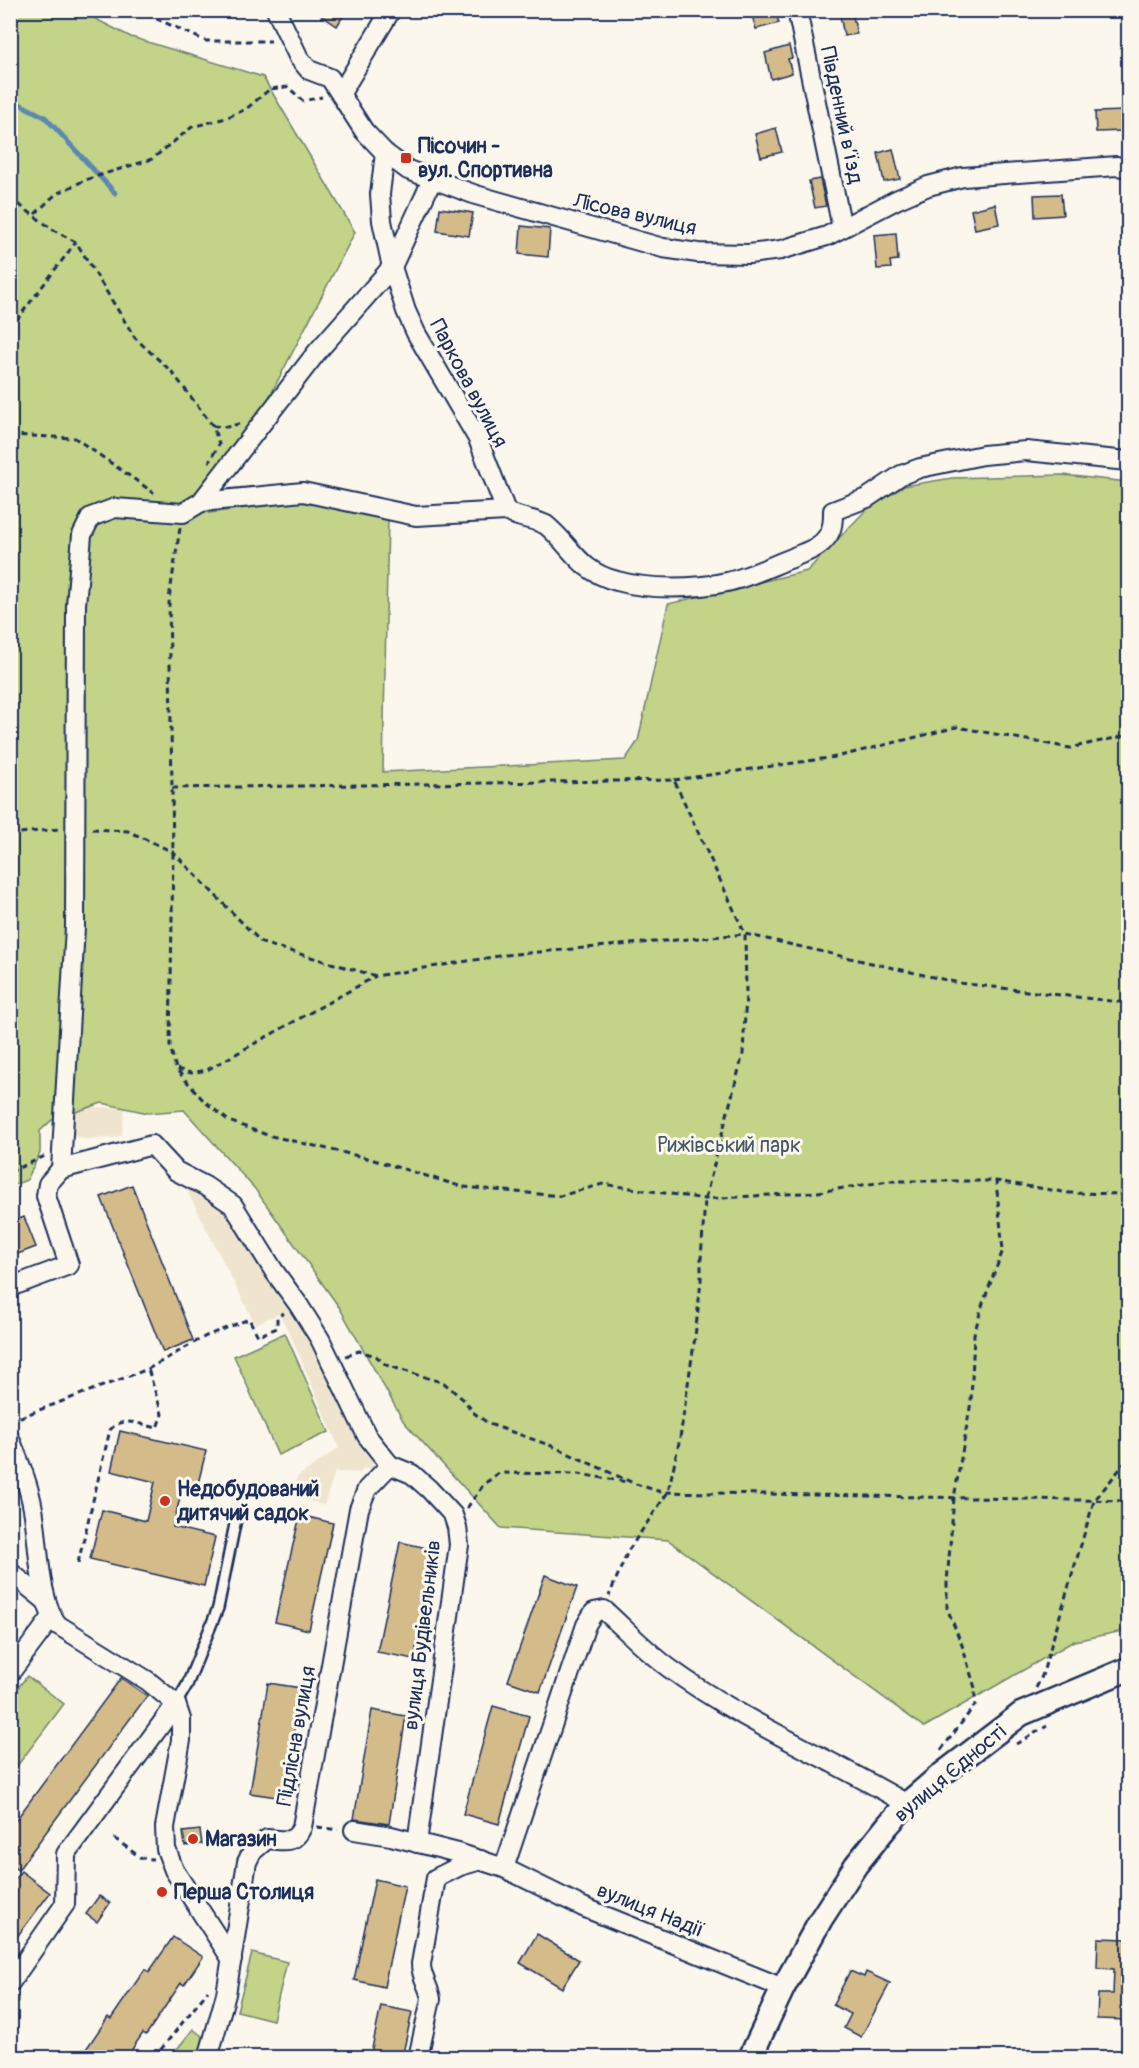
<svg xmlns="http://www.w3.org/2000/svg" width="1139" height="2068" viewBox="0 0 1139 2068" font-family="Pangolin,sans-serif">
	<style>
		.built { fill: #efe5cf }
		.green { fill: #c3d387; stroke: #6f8172; stroke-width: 1.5 }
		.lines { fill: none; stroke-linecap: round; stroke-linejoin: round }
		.stream { stroke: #5c89b0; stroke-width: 5 }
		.building { fill: #d3bb8a; stroke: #1b2f5e; stroke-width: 1.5 }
		.service-casing { stroke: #1b2f5e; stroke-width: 14 }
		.minor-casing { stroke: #1b2f5e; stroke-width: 22 }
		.tertiary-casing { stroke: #1b2f5e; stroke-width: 27 }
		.path { stroke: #1b2f5e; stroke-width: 3; stroke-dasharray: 6 4.5; stroke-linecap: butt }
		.service { stroke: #fbf7ec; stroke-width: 9 }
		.minor { stroke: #fbf7ec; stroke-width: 18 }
		.tertiary { stroke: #fbf7ec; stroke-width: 22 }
		.poi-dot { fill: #c8321e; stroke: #fbf7ec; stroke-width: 2 }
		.labels { text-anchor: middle; stroke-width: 6; stroke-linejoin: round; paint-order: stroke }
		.street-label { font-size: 21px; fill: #1b2f5e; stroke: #fbf7ec }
		.poi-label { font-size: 21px; font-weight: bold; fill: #1b2f5e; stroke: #fbf7ec; text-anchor: start }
		.park-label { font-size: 21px; fill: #455868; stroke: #fbf7ec }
	</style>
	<rect width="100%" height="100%" fill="#fbf7ec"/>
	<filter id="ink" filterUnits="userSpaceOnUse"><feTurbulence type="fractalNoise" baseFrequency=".0167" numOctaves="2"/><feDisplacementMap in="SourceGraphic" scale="12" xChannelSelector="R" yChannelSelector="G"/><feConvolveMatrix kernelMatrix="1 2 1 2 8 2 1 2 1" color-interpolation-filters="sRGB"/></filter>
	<g filter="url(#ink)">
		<g class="built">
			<polygon points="81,955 88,1107 125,1108 122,1135 114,1138 85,1139 69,1135"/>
			<polygon points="186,1189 206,1193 234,1213 266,1267 285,1304 324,1355 374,1450 372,1468 362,1469 361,1473 335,1472 324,1505 294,1497 297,1477 339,1448 290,1334 279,1314 255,1324"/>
		</g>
		<g class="green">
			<polygon points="11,11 80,11 131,37 263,77 355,232 209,513 307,500 388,516 383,772 625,760 638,741 668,604 807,571 867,509 904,486 952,478 1063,475 1128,482 1128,1630 1074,1641 924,1727 668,1540 501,1528 404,1422 339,1307 255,1189 184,1110 148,1113 102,1103 52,1120 40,1131 40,1153 27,1180 11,1186"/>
			<polygon points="285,1333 329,1432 278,1455 234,1356"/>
			<polygon points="27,1676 64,1704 11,1774 11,1697"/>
			<polygon points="252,1953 287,1962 273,2020 237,2011"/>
			<polygon points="193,2029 206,2039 200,2057 170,2058"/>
		</g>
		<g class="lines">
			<polyline class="stream" points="10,99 45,117 115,193"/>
		</g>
		<g class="building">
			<polygon points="313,10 347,10 337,26"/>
			<polygon points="758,10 775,10 779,23 756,29 751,12"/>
			<polygon points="852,12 857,34 844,36 840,15"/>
			<polygon points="789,46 792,58 788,59 792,73 771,79 765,53"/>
			<polygon points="1124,111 1124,131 1096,132 1095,112"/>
			<polygon points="776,128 782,152 761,157 755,134"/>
			<polygon points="893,149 900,179 884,182 878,153"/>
			<polygon points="820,179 826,206 815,208 809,181"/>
			<polygon points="1061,194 1063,215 1035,217 1034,195"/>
			<polygon points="995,204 999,224 975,229 971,210"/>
			<polygon points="440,208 473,213 469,236 437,231"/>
			<polygon points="521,226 550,229 548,257 519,254"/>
			<polygon points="896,233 898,260 890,261 891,268 877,269 874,235"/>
			<polygon points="132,1185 193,1340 163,1352 101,1197"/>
			<polygon points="24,1217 36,1247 10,1257 10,1222"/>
			<polygon points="120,1431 206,1451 196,1492 182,1489 173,1527 215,1537 204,1586 90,1559 102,1510 146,1521 155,1482 111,1471"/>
			<polygon points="300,1515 333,1523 309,1630 275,1622"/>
			<polygon points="400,1542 436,1550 414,1659 377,1652"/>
			<polygon points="545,1575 577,1587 540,1692 508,1681"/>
			<polygon points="121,1678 147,1696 18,1870 10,1865 10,1828"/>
			<polygon points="268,1683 301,1688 283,1798 250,1793"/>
			<polygon points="493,1706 529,1716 499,1824 463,1814"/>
			<polygon points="372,1710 406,1716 389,1824 354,1819"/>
			<polygon points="200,1830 202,1844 185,1846 183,1832"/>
			<polygon points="21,1871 50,1893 10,1946 10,1885"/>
			<polygon points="375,1879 405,1886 384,1987 354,1980"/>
			<polygon points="99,1896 110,1903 97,1922 86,1914"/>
			<polygon points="537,1934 579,1960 562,1988 520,1963"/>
			<polygon points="173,1937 203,1957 184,1985 181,1983 146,2035 143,2033 126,2058 80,2058 108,2017 111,2019 145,1969 149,1972"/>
			<polygon points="1098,1938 1128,1939 1128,2020 1097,2019 1098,1994 1113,1994 1114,1969 1097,1968"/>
			<polygon points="850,1971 864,1977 866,1972 890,1983 861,2037 844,2028 851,2014 833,2005"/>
			<polygon points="381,2006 412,2012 402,2058 370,2058"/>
		</g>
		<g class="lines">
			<g class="service-casing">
				<polyline id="service" points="176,1704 187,1685 218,1608 236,1519"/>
			</g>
			<g class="minor-casing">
				<g id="minor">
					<polyline points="276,10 299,58 309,70 330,78 364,131 385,153 408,170 476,195 663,248 698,253 749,254 781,250 827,236 896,200 928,186 963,177 1117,166 1128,168"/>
					<polyline points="797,10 842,228"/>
					<polyline points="341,93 391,10"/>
					<path d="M385 153 380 194 382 221 392 267 406 311 416 333 478 439 506 511C519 519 533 518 546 525 573 547 578 571 617 581 649 590 695 589 727 582 749 577 771 566 792 558 804 552 819 549 827 537 833 529 833 520 833 511L867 498 901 475 920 468 983 455 1026 451 1128 461"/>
					<polyline points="201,502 303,492 416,516 506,511"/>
					<polyline points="61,1169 75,927 76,605 82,535 91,517 115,508 183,513 201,502 317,352 392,267 433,178"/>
					<polyline points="10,1287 69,1265 46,1196 48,1184 61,1169 152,1145 176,1171 205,1186 233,1205 274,1271 298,1304 320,1339 367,1436 390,1465"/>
					<path d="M10 1439C19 1461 29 1485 33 1509 39 1540 38 1602 58 1625L148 1681 176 1704 181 1719V1740L165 1827 166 1849 174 1870 232 1960"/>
					<polyline points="390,1465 412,1474 429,1489 453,1515 457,1527 459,1545 417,1843"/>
					<polyline points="10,1572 46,1601"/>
					<polyline points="10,1673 52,1617"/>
					<polyline points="354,1830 391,1836 458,1853 504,1868 583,1907 783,1988"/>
					<path d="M504 1868 586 1625 594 1612 604 1610C625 1629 646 1651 669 1668 743 1722 829 1758 907 1804"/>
					<polyline points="10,1983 65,1904 66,1854 176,1704"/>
					<path d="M208 2058 226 1994 247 1862 252 1852 267 1839C284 1840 294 1845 302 1827L359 1509 367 1489 390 1465"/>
					<path d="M418 2058 431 1999C429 1986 421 1977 421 1964L436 1878 460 1866 481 1860"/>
				</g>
			</g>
			<g class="tertiary-casing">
				<polyline id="tertiary" points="750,2058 783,1988 821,1919 856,1865 888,1825 907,1804 937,1778 1021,1714 1128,1669"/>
			</g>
			<g class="path">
				<polyline points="137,10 206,41 271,41"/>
				<polyline points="10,198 55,231 76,242 135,338 172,372 213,426 219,444 209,462"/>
				<polyline points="35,214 56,194 85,180 152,159 192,127 226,118 246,109 270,89 288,87 303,101 322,97"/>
				<polyline points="10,329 76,242"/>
				<polyline points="213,426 227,427 239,424"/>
				<polyline points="10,435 75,438 154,493"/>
				<polyline points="180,528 169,599 173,852 170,1046 176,1069 204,1101 229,1121 267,1135 367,1158 463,1187 560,1196 603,1184 705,1199 818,1192 889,1181 996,1181 1069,1193 1128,1194"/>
				<polyline points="674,780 836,757 957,727 1070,748 1128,735"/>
				<polyline points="172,788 674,780 745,934 746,993 743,1054 705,1199 701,1259 701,1281 695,1337 680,1438 668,1492 628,1551 609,1596"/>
				<polyline points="92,829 128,831 173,852 262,943 376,976 505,955 745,934 959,983 1128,1003"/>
				<polyline points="10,834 59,829"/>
				<polyline points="177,1069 191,1073 207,1070 376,976"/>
				<polyline points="10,1172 45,1156"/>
				<polyline points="346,1356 359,1351 376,1356 386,1365 444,1383 464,1400 474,1413 489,1424 552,1446 633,1483 661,1492 1128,1501"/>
				<polyline points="10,1421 148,1369 206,1336 249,1319 258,1336 277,1328 277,1317 284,1313"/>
				<polyline points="467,1508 484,1484 499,1473 579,1474 627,1482"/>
				<path d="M78 1563 110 1430C122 1415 142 1425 157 1428L162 1414 148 1369"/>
				<polyline points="1036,1688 1042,1676 1094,1501 1128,1459"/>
				<polyline points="1016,1744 1047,1726"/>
				<polyline points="941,1750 975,1705 975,1688 962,1645 947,1608 947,1582 954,1498 971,1402 974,1334 983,1303 1003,1250 996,1181"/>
				<polyline points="317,1827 338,1830"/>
				<polyline points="114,1838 141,1858 153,1859"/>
				<polyline points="10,2033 16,2045 15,2058"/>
				<polyline points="154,2058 208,1991"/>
			</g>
			<use href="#service" class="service"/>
			<use href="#minor" class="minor"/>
			<use href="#tertiary" class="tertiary"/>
		</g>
	</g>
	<g class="poi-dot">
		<rect x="400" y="152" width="12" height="12" rx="3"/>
		<circle cx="165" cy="1501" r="6"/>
		<circle cx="193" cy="1839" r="6"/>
		<circle cx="162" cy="1892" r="6"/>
	</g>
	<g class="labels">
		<g class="street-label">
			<text transform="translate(842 115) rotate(78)" y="7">Південний в’їзд</text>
			<text transform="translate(635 214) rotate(13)" y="7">Лісова вулиця</text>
			<text transform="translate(469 383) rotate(62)" y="7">Паркова вулиця</text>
			<text transform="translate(422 1635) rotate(-83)" y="7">вулиця Будівельників</text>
			<text transform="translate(296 1736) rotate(-80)" y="7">Підлісна вулиця</text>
			<text transform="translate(950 1773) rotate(-40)" y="7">вулиця Єдності</text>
			<text transform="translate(651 1910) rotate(22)" y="7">вулиця Надії</text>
		</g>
		<g class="poi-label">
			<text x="418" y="153">Пісочин -<tspan x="418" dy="24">вул. Спортивна</tspan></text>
			<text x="177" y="1496">Недобудований<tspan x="177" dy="24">дитячий садок</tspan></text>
			<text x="205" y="1846">Магазин</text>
			<text x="174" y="1899">Перша Столиця</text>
		</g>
		<g class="park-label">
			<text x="729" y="1152">Рижівський парк</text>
		</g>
	</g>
	<rect width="1139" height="2068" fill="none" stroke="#fbf7ec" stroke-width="36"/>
	<rect x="18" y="18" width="1103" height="2032" fill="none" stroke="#1b2f5e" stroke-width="2" filter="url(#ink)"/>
</svg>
